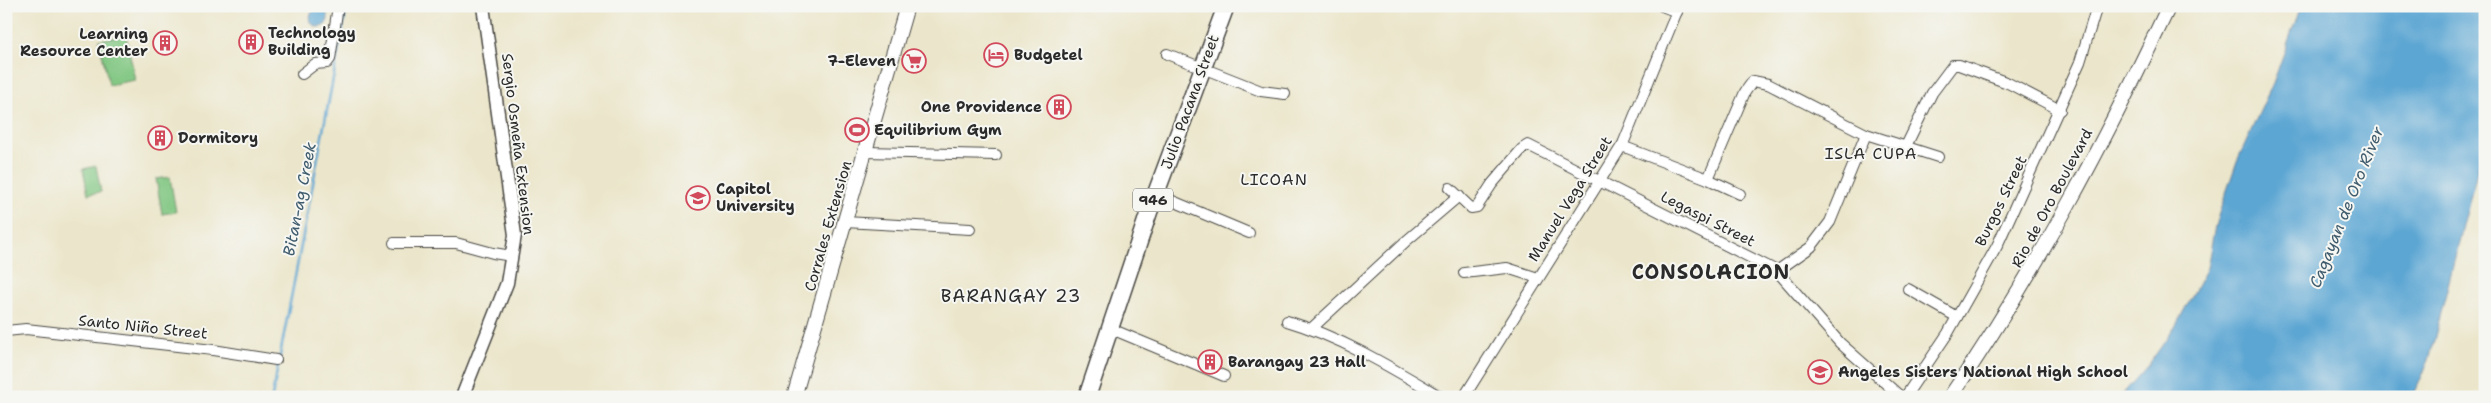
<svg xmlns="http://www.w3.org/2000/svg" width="2491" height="403" viewBox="0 0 2491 403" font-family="'Shantell Sans',sans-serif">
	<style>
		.green { fill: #80c681; stroke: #567856 }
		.water { fill: #5ca6d3; stroke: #44687f }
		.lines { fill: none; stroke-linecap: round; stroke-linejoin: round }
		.stream { stroke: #5ca6d3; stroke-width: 2.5 }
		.minor-casing { stroke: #484743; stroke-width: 12 }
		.tertiary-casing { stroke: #484743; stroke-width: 15 }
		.secondary-casing { stroke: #484743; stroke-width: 16 }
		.primary-casing { stroke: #484743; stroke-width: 19 }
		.minor { stroke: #fff; stroke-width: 10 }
		.tertiary { stroke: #fff; stroke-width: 12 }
		.secondary { stroke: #fff; stroke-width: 14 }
		.primary { stroke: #fff; stroke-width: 16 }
		.labels { text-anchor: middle; stroke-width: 4; stroke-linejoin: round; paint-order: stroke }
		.shield { fill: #f6f6f2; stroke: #686867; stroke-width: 1 }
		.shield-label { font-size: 14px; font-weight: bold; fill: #2b2b2b }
		.poi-label { font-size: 15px; font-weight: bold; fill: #2b2b2b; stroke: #f6f6f2; text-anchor: start }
		.street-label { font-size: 15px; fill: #2b2b2b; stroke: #f6f6f2 }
		.neighbourhood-label { font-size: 16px; letter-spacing: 1px; fill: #2b2b2b; stroke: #f6f6f2 }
		.water-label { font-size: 16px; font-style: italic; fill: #3f5c6e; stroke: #f6f6f2 }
		.quarter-label { font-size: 18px; letter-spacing: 1px; fill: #2b2b2b; stroke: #f6f6f2 }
		.district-label { font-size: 20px; font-weight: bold; letter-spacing: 1px; fill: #2b2b2b; stroke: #f6f6f2 }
	</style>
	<rect width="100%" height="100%" fill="#f6f6f2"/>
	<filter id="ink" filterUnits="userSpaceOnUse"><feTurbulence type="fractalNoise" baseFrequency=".02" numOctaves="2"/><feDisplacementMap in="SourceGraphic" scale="10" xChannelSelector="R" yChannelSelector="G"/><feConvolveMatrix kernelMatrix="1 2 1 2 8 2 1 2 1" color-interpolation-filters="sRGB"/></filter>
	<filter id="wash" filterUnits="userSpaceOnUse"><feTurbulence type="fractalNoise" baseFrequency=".0096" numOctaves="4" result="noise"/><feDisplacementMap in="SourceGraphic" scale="20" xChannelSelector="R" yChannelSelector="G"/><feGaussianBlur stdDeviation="1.12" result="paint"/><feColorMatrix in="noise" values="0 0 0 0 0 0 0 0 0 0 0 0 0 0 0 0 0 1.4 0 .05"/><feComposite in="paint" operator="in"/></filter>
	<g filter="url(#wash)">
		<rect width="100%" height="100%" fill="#ebe6cb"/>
		<g class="green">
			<polygon points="126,35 135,80 109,85 99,40"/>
			<polygon points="96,166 101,192 88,194 83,169"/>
			<polygon points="170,177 176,212 162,214 156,179"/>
		</g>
		<g class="water">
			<polygon points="2301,6 2485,6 2485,140 2429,360 2413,397 2120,397 2149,364 2175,327 2207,268 2215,225 2237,161 2273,83"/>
			<circle cx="319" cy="18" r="9"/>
		</g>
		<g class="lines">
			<polyline class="stream" points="272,397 347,6"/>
		</g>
	</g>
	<g filter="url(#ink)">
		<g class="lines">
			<g class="minor-casing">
				<g id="minor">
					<polyline points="1662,6 1677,12"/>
					<polyline points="1167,54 1261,91 1285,94"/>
					<polyline points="302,74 315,64 327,63 330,59 338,6"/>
					<polyline points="1622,146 1708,179 1740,194"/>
					<polyline points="1906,146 1932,93 1953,65 1959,65 2008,83 2060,110"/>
					<polyline points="866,152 996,155"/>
					<polyline points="1708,179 1745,92 1753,81 1768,84 1866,134 1938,157"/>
					<polyline points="1450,188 1471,208 1477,207 1492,184 1522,149 1528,145 1777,271 1840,343 1901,397"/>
					<polyline points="1156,194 1249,233"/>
					<polyline points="845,222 970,229"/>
					<polyline points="394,243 456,243 493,253 512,256"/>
					<polyline points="1777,271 1811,247 1830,222 1866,134"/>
					<polyline points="1464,273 1507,268 1538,278"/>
					<polyline points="1908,289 1957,317"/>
					<path d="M1287 321C1341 337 1392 368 1441 397"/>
					<polyline points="1109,328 1224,376"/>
					<polyline points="1312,328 1405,242 1459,196"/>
					<polyline points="6,331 26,329 213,350 276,360"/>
					<polyline points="1464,397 1623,144 1679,6"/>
					<polyline points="1905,397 1948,333 1997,246 2080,62 2097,6"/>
				</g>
			</g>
			<g class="tertiary-casing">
				<polyline id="tertiary" points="462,397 507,283 515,235 483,6"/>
			</g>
			<g class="secondary-casing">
				<g id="secondary">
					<polyline points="794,397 907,6"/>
					<path d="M1950 397C2035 274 2105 141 2169 6"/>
				</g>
			</g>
			<g class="primary-casing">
				<polyline id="primary" points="1087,397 1149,212 1226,6"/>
			</g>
			<use href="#minor" class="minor"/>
			<use href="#tertiary" class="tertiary"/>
			<use href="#secondary" class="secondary"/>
			<use href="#primary" class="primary"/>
		</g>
	</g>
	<defs>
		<g id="building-ring" transform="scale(1.25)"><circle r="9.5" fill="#f6f6f2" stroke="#d1495b" stroke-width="1.5"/><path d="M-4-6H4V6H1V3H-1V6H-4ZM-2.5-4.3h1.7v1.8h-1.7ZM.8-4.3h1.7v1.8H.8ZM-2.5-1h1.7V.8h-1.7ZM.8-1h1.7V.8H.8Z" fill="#d1495b"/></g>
		<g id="hotel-ring" transform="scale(1.25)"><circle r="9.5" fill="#f6f6f2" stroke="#d1495b" stroke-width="1.5"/><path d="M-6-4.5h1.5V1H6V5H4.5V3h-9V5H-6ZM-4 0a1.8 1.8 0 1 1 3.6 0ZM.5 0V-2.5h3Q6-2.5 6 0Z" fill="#d1495b"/></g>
		<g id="supermarket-ring" transform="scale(1.25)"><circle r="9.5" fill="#f6f6f2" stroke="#d1495b" stroke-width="1.5"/><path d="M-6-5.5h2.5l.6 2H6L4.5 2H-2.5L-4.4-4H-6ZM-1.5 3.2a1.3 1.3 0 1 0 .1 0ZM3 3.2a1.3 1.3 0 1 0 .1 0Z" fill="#d1495b"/></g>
		<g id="stadium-ring" transform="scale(1.25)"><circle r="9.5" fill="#f6f6f2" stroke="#d1495b" stroke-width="1.5"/><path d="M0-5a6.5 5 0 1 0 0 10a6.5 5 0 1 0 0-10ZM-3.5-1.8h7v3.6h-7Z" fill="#d1495b"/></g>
		<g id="university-ring" transform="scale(1.25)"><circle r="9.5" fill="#f6f6f2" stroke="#d1495b" stroke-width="1.5"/><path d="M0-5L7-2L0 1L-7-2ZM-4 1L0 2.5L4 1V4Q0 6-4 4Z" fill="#d1495b"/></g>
		<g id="school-ring" transform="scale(1.25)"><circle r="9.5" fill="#f6f6f2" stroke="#d1495b" stroke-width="1.5"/><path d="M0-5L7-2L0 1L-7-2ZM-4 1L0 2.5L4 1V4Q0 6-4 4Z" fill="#d1495b"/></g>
	</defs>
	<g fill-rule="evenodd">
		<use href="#building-ring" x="251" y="42"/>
		<use href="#building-ring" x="165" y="43"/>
		<use href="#hotel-ring" x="996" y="55"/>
		<use href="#supermarket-ring" x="914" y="61"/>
		<use href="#building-ring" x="1059" y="107"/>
		<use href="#stadium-ring" x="857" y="130"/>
		<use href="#building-ring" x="160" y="138"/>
		<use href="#university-ring" x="698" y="198"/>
		<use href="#building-ring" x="1210" y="362"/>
		<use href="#school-ring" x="1820" y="372"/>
	</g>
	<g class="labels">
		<rect class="shield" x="1133" y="188.5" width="40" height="23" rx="4"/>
		<g class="shield-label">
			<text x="1153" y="205">946</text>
		</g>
		<g class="poi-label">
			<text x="268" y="38">Technology<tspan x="268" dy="17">Building</tspan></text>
			<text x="148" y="39" text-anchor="end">Learning<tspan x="148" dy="17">Resource Center</tspan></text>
			<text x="1014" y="60">Budgetel</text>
			<text x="896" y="66" text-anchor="end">7-Eleven</text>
			<text x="1042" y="112" text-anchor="end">One Providence</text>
			<text x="874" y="135">Equilibrium Gym</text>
			<text x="178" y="143">Dormitory</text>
			<text x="716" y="194">Capitol<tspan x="716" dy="17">University</tspan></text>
			<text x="1228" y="367">Barangay 23 Hall</text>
			<text x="1838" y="377">Angeles Sisters National High School</text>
		</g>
		<g class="street-label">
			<text transform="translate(1190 102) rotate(-70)" y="5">Julio Pacana Street</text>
			<text transform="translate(518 144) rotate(83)" y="5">Sergio Osmeña Extension</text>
			<text transform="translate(2052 198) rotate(-62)" y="5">Rio de Oro Boulevard</text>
			<text transform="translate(1570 199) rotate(-58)" y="5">Manuel Vega Street</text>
			<text transform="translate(2001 201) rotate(-64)" y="5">Burgos Street</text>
			<text transform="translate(1708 219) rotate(27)" y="5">Legaspi Street</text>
			<text transform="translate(828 226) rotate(-74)" y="5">Corrales Extension</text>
			<text transform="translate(143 327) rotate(6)" y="5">Santo Niño Street</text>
		</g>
		<g class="neighbourhood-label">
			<text x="1871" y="159">ISLA CUPA</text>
			<text x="1274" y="185">LICOAN</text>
		</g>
		<g class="water-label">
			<text transform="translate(299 199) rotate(-79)" y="6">Bitan-ag Creek</text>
			<text transform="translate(2346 207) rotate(-68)" y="6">Cagayan de Oro River</text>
		</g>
		<g class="quarter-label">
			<text x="1011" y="302">BARANGAY 23</text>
		</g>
		<g class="district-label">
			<text x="1711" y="279">CONSOLACION</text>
		</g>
	</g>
	<rect width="2491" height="403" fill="none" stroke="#f6f6f2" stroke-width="25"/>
</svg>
